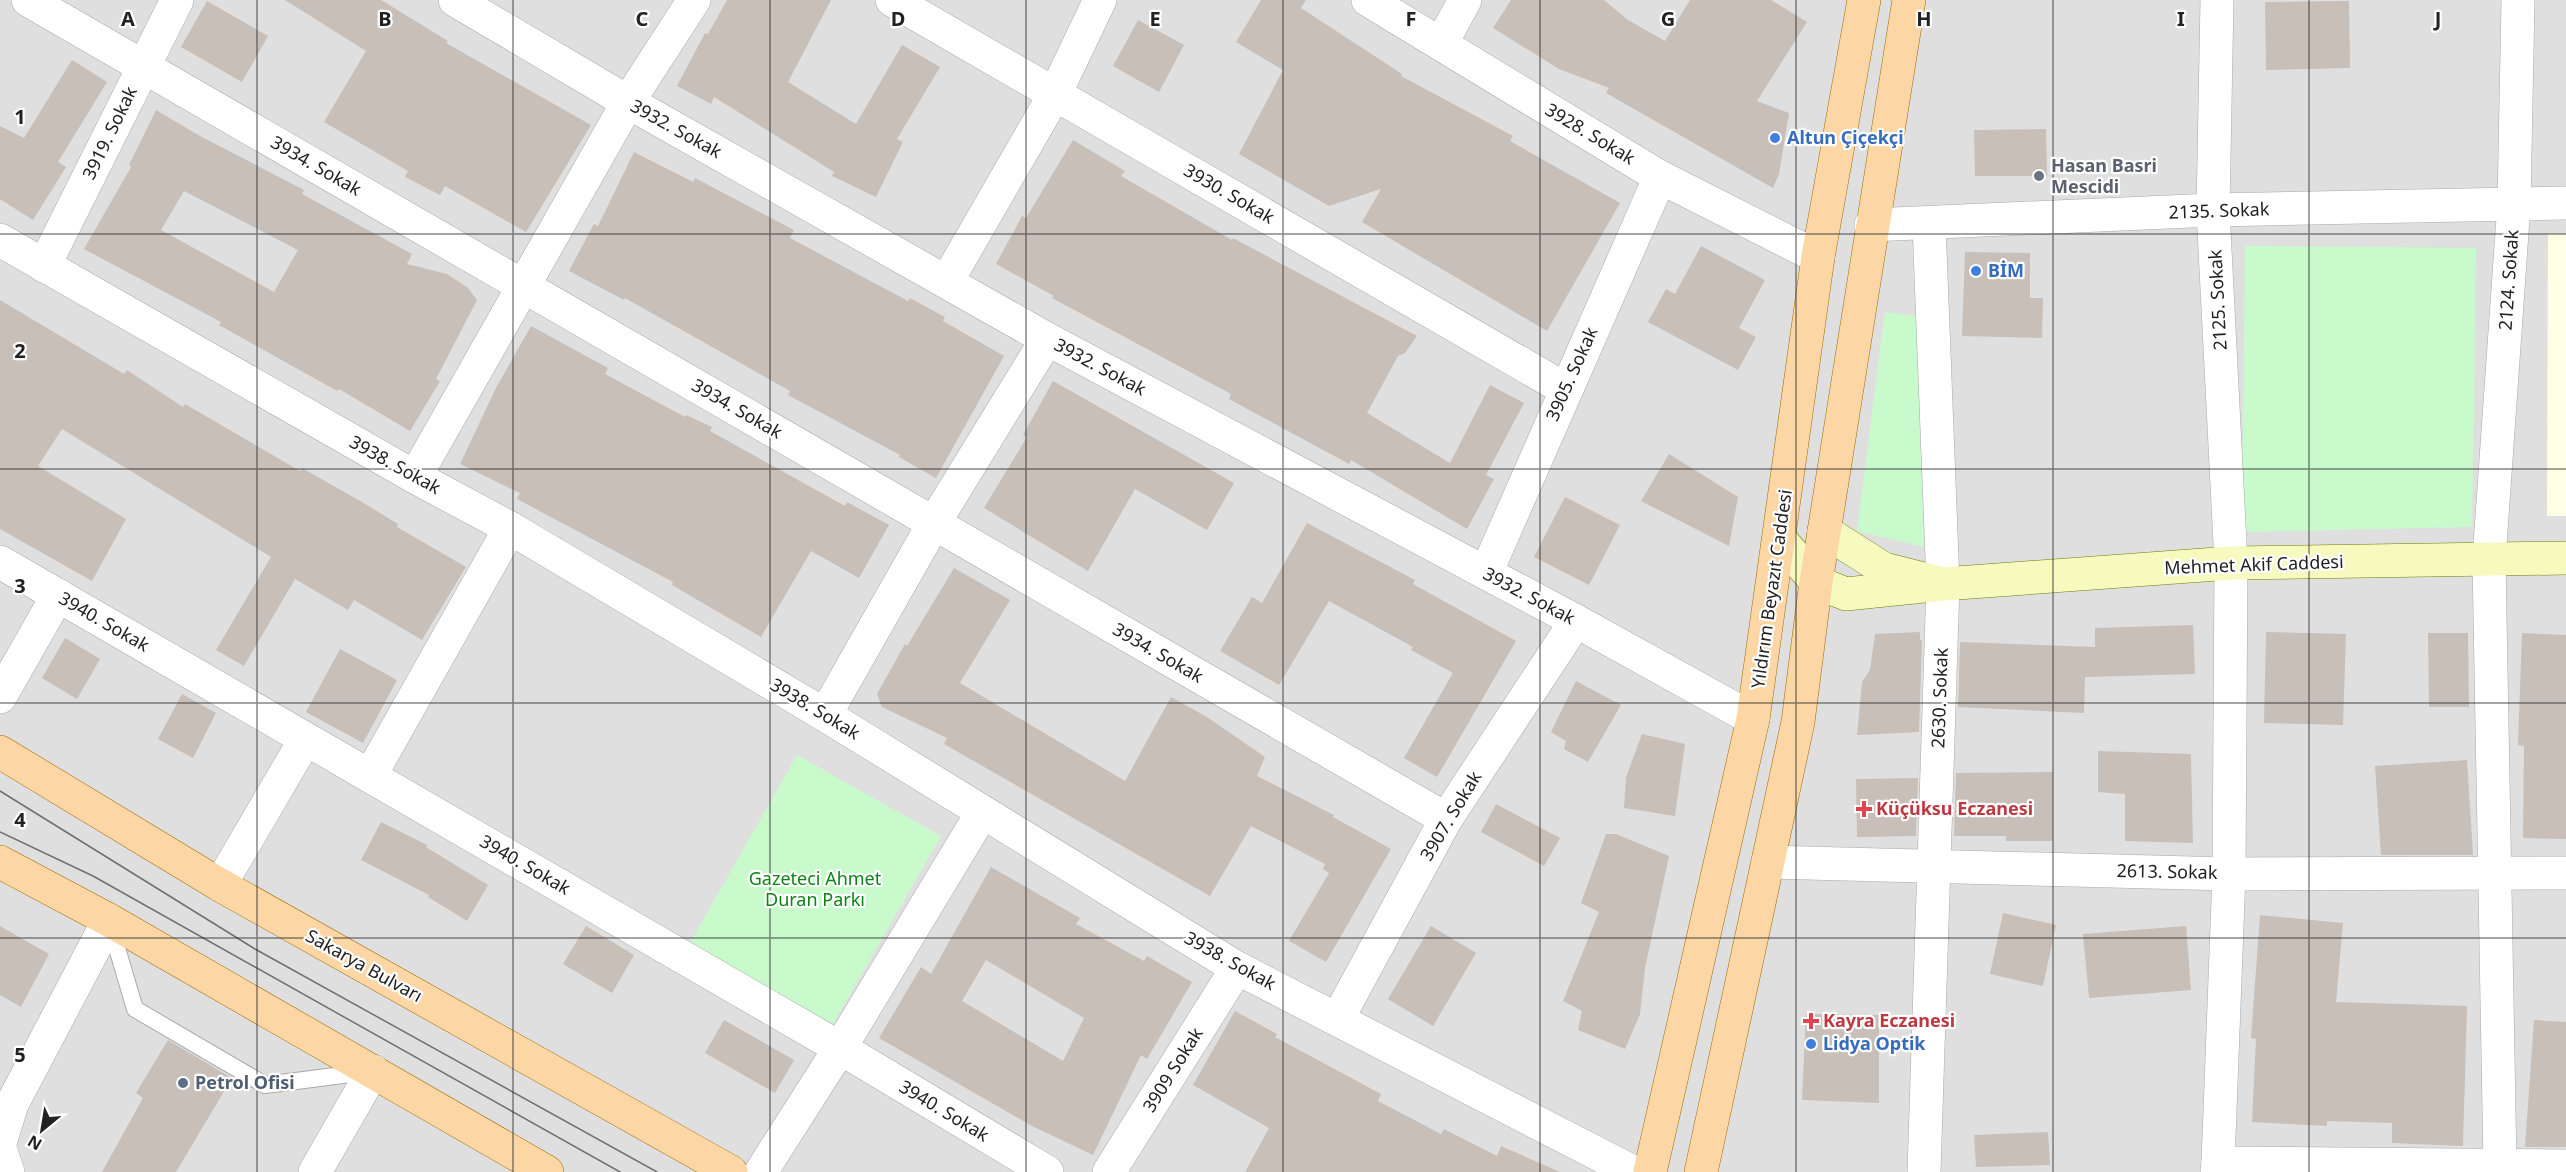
<svg xmlns="http://www.w3.org/2000/svg" width="2566" height="1172" viewBox="0 0 2566 1172" font-family="'Noto Sans',sans-serif">
	<style>
		.residential { fill: #e0dfdf }
		.education { fill: #ffffe5 }
		.park { fill: #c8facc }
		.building { fill: #c7bfb8; fill-rule: evenodd }
		.lines { fill: none; stroke-linecap: round; stroke-linejoin: round }
		.lane-casing { stroke: #a9a9a9; stroke-width: 18 }
		.street-casing { stroke: #a9a9a9; stroke-width: 34 }
		.secondary-casing { stroke: #707d05; stroke-width: 34 }
		.primary-casing { stroke: #a06b00; stroke-width: 34 }
		.lane { stroke: #fff; stroke-width: 16 }
		.street { stroke: #fff; stroke-width: 33 }
		.secondary { stroke: #f7fabf; stroke-width: 33 }
		.primary { stroke: #fcd6a4; stroke-width: 33 }
		.tram { stroke: #707070; stroke-width: 1.5 }
		.grid { fill: none; stroke: #222; stroke-width: 1.5; stroke-opacity: 0.55 }
		.shop-dot { fill: #3f7fe0; stroke: #fff; stroke-width: 2 }
		.worship-dot { fill: #6b7280; stroke: #fff; stroke-width: 2 }
		.health-dot { fill: #e0444e; stroke: #fff; stroke-width: 2 }
		.service-dot { fill: #5c6f8a; stroke: #fff; stroke-width: 2 }
		.labels { text-anchor: middle; stroke-width: 4.5; stroke-linejoin: round; paint-order: stroke }
		.street-label { font-size: 18px; fill: #222; stroke: #fff }
		.shop-label { font-size: 18px; font-weight: bold; fill: #366cbe; stroke: #fff; text-anchor: start }
		.worship-label { font-size: 18px; font-weight: bold; fill: #5b616d; stroke: #fff; text-anchor: start }
		.health-label { font-size: 18px; font-weight: bold; fill: #be3a42; stroke: #fff; text-anchor: start }
		.park-label { font-size: 18px; fill: #0c8416; stroke: #fff }
		.service-label { font-size: 18px; font-weight: bold; fill: #4e5e75; stroke: #fff; text-anchor: start }
		.grid-label { font-size: 20px; text-anchor: middle; font-weight: bold; fill: #222; stroke: #fff; stroke-width: 4.5; stroke-linejoin: round; paint-order: stroke }
	</style>
	<rect width="100%" height="100%" fill="#f2efe9"/>
	<rect class="residential" x="0" y="0" width="2566" height="1172"/>
	<polygon class="education" points="2548,234 2566,234 2566,516 2547,516"/>
	<g class="park">
		<polygon points="2245,246 2476,248 2472,527 2242,532"/>
		<polygon points="1885,312 1916,316 1924,547 1857,531"/>
		<polygon points="797,755 941,836 833,1024 690,943"/>
	</g>
	<g class="building">
		<polygon points="285,0 381,0 448,41 446,43 591,125 526,232 445,186 440,195 405,177 408,171 324,122 366,51"/>
		<polygon points="727,0 831,0 788,82 856,124 902,45 940,67 897,139 903,142 876,197 832,176 834,172 714,97 711,104 677,86 705,33 708,34"/>
		<polygon points="1261,0 1306,0 1301,8 1402,74 1401,76 1513,136 1510,141 1620,203 1547,331 1362,222 1381,189 1329,206 1239,154 1283,70 1236,42"/>
		<polygon points="1511,0 1604,0 1628,20 1665,41 1690,0 1771,0 1807,22 1757,101 1789,113 1779,174 1773,188 1606,93 1609,88 1559,69 1493,28"/>
		<polygon points="207,1 268,36 242,82 181,47"/>
		<polygon points="2349,1 2350,68 2266,70 2265,2"/>
		<polygon points="1138,20 1184,45 1159,92 1113,66"/>
		<polygon points="72,60 107,82 58,162 66,167 33,220 0,199 0,126 24,138"/>
		<path d="M156 110 200 136 304 190 302 194 412 254 407 264 447 274 467 287 477 300 436 379 440 381 410 431 339 389 337 391 219 325 221 322 84 249 131 167 129 165ZM184 191 298 250 274 292 161 230Z"/>
		<polygon points="2046,129 2047,176 1975,176 1974,130"/>
		<polygon points="1073,140 1125,171 1121,176 1232,240 1233,238 1417,336 1405,353 1398,356 1367,413 1450,463 1490,385 1524,403 1486,475 1494,479 1467,529 1351,460 1349,464 1229,399 1231,394 1052,298 1054,296 996,264 1022,216 1026,218"/>
		<polygon points="634,152 693,182 695,178 794,230 790,238 908,301 910,298 945,317 943,321 1004,356 936,478 899,457 900,455 788,395 790,391 625,298 624,300 569,271 594,224 598,226"/>
		<polygon points="1701,246 1765,280 1739,328 1756,337 1738,370 1648,322 1666,289 1675,294"/>
		<polygon points="1965,252 2030,253 2030,298 2043,298 2042,338 1962,336"/>
		<polygon points="0,300 124,374 127,370 183,407 185,404 300,471 302,468 362,502 398,524 397,527 466,567 422,640 354,600 348,610 295,579 244,666 216,650 271,557 62,429 38,466 126,519 92,581 0,529"/>
		<polygon points="531,326 608,368 605,374 685,417 686,415 712,427 710,431 845,506 847,502 889,525 859,578 811,551 761,637 672,585 673,582 517,499 520,493 460,464 496,388"/>
		<polygon points="1053,381 1234,483 1207,530 1135,489 1088,571 984,508 1027,437 1023,435"/>
		<polygon points="1669,454 1738,497 1729,546 1641,501"/>
		<polygon points="1565,497 1620,525 1589,585 1534,557"/>
		<polygon points="1307,523 1415,580 1413,584 1516,641 1437,777 1404,758 1453,673 1411,650 1413,647 1329,601 1279,685 1220,651 1252,597 1262,603"/>
		<polygon points="954,568 1010,600 960,683 1125,781 1171,697 1207,717 1265,757 1257,776 1334,815 1333,817 1391,849 1326,962 1289,941 1329,873 1323,869 1325,864 1251,826 1210,896 944,744 947,738 882,707 877,694 905,644 907,646"/>
		<polygon points="2193,625 2195,674 2085,677 2084,713 1958,707 1960,642 2095,647 2095,628"/>
		<polygon points="1920,632 1920,640 1922,640 1919,732 1857,735 1862,682 1870,670 1875,634"/>
		<polygon points="2266,632 2346,634 2343,725 2264,723"/>
		<polygon points="2428,633 2468,633 2469,707 2429,707"/>
		<polygon points="2522,633 2566,635 2566,839 2523,838 2524,746 2518,745"/>
		<polygon points="65,638 100,659 77,699 42,678"/>
		<polygon points="340,649 397,680 363,743 306,712"/>
		<polygon points="1576,681 1621,705 1588,762 1564,749 1566,741 1551,732"/>
		<polygon points="182,694 216,713 193,758 158,739"/>
		<polygon points="1642,734 1685,744 1675,816 1624,808 1626,777"/>
		<polygon points="2098,751 2191,754 2193,843 2125,841 2125,794 2098,792"/>
		<polygon points="2467,760 2473,855 2381,855 2375,766"/>
		<polygon points="2053,772 2053,841 2006,841 2006,836 1954,836 1956,773"/>
		<polygon points="1918,778 1916,836 1857,837 1856,779"/>
		<polygon points="1496,804 1560,838 1544,866 1481,832"/>
		<polygon points="381,822 427,845 426,847 488,885 467,921 428,897 429,895 361,860"/>
		<polygon points="1606,834 1616,834 1669,856 1645,968 1640,1014 1625,1049 1578,1030 1582,1011 1563,1001 1599,912 1581,903"/>
		<path d="M991 867 1080 918 1076 924 1144 961 1147 956 1192 982 1147 1059 1141 1055 1093 1155 1032 1126 879 1038 921 967 931 974ZM986 960 1084 1018 1063 1061 962 1001Z"/>
		<polygon points="2003,913 2056,925 2043,986 1990,974"/>
		<polygon points="2260,915 2343,923 2336,1002 2467,1006 2463,1146 2392,1143 2392,1123 2327,1121 2327,1126 2252,1122 2256,1039 2251,1038"/>
		<polygon points="0,926 49,954 21,1007 0,995"/>
		<polygon points="586,926 634,955 612,993 563,964"/>
		<polygon points="1431,926 1476,953 1433,1026 1388,999"/>
		<polygon points="2186,926 2191,990 2089,998 2083,934"/>
		<polygon points="1235,1011 1277,1034 1275,1037 1381,1094 1378,1101 1441,1134 1444,1129 1497,1156 1501,1146 1560,1172 1245,1172 1269,1128 1193,1085"/>
		<polygon points="1806,1014 1879,1015 1879,1103 1802,1100"/>
		<polygon points="724,1020 794,1060 775,1093 705,1053"/>
		<polygon points="2534,1020 2566,1022 2566,1147 2525,1147"/>
		<polygon points="168,1040 232,1078 176,1172 102,1172 143,1098 136,1093"/>
		<polygon points="2048,1132 2050,1165 1976,1167 1974,1135"/>
	</g>
	<g class="lines">
		<g class="lane-casing">
			<polyline id="lane" points="109,921 135,1009 265,1085 366,1072"/>
		</g>
		<g class="street-casing">
			<g id="street">
				<polyline points="28,0 1446,819"/>
				<polyline points="455,0 628,102 1047,339 1576,621 1753,719"/>
				<polyline points="892,0 1565,389"/>
				<polyline points="1368,0 1660,177 1818,257"/>
				<polyline points="2217,0 2213,210 2231,563 2229,874 2218,1163"/>
				<polyline points="1441,44 1465,0"/>
				<polyline points="1871,225 2213,210 2566,203"/>
				<polyline points="0,240 415,477 510,528 825,715 1237,968 1633,1172"/>
				<polyline points="44,266 177,0"/>
				<polyline points="947,281 1055,94 1100,0"/>
				<polyline points="415,477 628,102 694,0"/>
				<polyline points="0,562 840,1048 1047,1172"/>
				<polyline points="1486,573 1660,177"/>
				<polyline points="0,697 58,595"/>
				<polyline points="825,715 934,523 1047,339"/>
				<polyline points="370,776 510,528"/>
				<polyline points="1768,862 2229,874 2566,873"/>
				<polyline points="220,885 305,740"/>
				<polyline points="1338,1018 1446,819 1576,621"/>
				<polyline points="0,1143 12,1104 109,920"/>
				<polyline points="0,1149 8,1172"/>
				<polyline points="2500,1166 2489,559 2514,204 2518,0"/>
				<polyline points="315,1172 373,1071"/>
				<polyline points="761,1172 840,1048 982,813"/>
				<polyline points="1109,1172 1237,968"/>
				<polyline points="1924,1172 1943,584 1929,224"/>
				<polyline points="2217,1172 2218,1163 2566,1166"/>
			</g>
		</g>
		<g class="secondary-casing">
			<g id="secondary">
				<polyline points="1780,539 1816,582 1846,594 1943,584 1884,569 1824,531"/>
				<polyline points="1943,584 2231,563 2566,558"/>
			</g>
		</g>
		<g class="primary-casing">
			<g id="primary">
				<polyline points="0,752 220,885 731,1172"/>
				<polyline points="0,862 109,920 547,1172"/>
				<polyline points="1650,1172 1753,719 1818,257 1864,0"/>
				<polyline points="1701,1172 1798,722 1816,582 1909,0"/>
			</g>
		</g>
		<use href="#lane" class="lane"/>
		<use href="#street" class="street"/>
		<use href="#secondary" class="secondary"/>
		<use href="#primary" class="primary"/>
		<g class="tram">
			<polyline points="0,791 255,949 657,1172"/>
			<polyline points="0,832 93,876 620,1172"/>
		</g>
	</g>
	<path class="grid" d="M257 0V1172M513 0V1172M770 0V1172M1026 0V1172M1283 0V1172M1540 0V1172M1796 0V1172M2053 0V1172M2309 0V1172M0 234H2566M0 469H2566M0 703H2566M0 938H2566"/>
	<g class="shop-dot">
		<circle cx="1775" cy="138" r="6"/>
		<circle cx="1976" cy="271" r="6"/>
		<circle cx="1811" cy="1044" r="6"/>
	</g>
	<circle class="worship-dot" cx="2039" cy="176" r="6"/>
	<g class="health-dot">
		<path d="M1861 800h6v6h6v6h-6v6h-6v-6h-6v-6h6z"/>
		<path d="M1808 1012h6v6h6v6h-6v6h-6v-6h-6v-6h6z"/>
	</g>
	<circle class="service-dot" cx="183" cy="1083" r="6"/>
	<g class="labels">
		<g class="street-label">
			<text transform="translate(676 129) rotate(29)" y="6">3932. Sokak</text>
			<text transform="translate(110 133) rotate(-64)" y="6">3919. Sokak</text>
			<text transform="translate(1590 134) rotate(31)" y="6">3928. Sokak</text>
			<text transform="translate(316 166) rotate(30)" y="6">3934. Sokak</text>
			<text transform="translate(1229 194) rotate(30)" y="6">3930. Sokak</text>
			<text transform="translate(2219 211) rotate(-2)" y="6">2135. Sokak</text>
			<text transform="translate(2509 280) rotate(-86)" y="6">2124. Sokak</text>
			<text transform="translate(2218 300) rotate(-93)" y="6">2125. Sokak</text>
			<text transform="translate(1100 367) rotate(28)" y="6">3932. Sokak</text>
			<text transform="translate(1572 374) rotate(-66)" y="6">3905. Sokak</text>
			<text transform="translate(737 409) rotate(30)" y="6">3934. Sokak</text>
			<text transform="translate(395 465) rotate(29)" y="6">3938. Sokak</text>
			<text transform="translate(2254 565) rotate(-2)" y="6">Mehmet Akif Caddesi</text>
			<text transform="translate(1772 589) rotate(-82)" y="6">Yıldırım Beyazıt Caddesi</text>
			<text transform="translate(1529 596) rotate(28)" y="6">3932. Sokak</text>
			<text transform="translate(104 622) rotate(30)" y="6">3940. Sokak</text>
			<text transform="translate(1158 653) rotate(30)" y="6">3934. Sokak</text>
			<text transform="translate(1940 698) rotate(-88)" y="6">2630. Sokak</text>
			<text transform="translate(815 709) rotate(31)" y="6">3938. Sokak</text>
			<text transform="translate(1451 816) rotate(-59)" y="6">3907. Sokak</text>
			<text transform="translate(525 865) rotate(30)" y="6">3940. Sokak</text>
			<text transform="translate(2167 872) rotate(1)" y="6">2613. Sokak</text>
			<text transform="translate(1230 961) rotate(29)" y="6">3938. Sokak</text>
			<text transform="translate(364 966) rotate(29)" y="6">Sakarya Bulvarı</text>
			<text transform="translate(1173 1070) rotate(-58)" y="6">3909 Sokak</text>
			<text transform="translate(944 1111) rotate(31)" y="6">3940. Sokak</text>
		</g>
		<g class="shop-label">
			<text x="1787" y="144">Altun Çiçekçi</text>
			<text x="1988" y="277">BİM</text>
			<text x="1823" y="1050">Lidya Optik</text>
		</g>
		<g class="worship-label">
			<text x="2051" y="172">Hasan Basri<tspan x="2051" dy="21">Mescidi</tspan></text>
		</g>
		<g class="health-label">
			<text x="1876" y="815">Küçüksu Eczanesi</text>
			<text x="1823" y="1027">Kayra Eczanesi</text>
		</g>
		<g class="park-label">
			<text x="815" y="885">Gazeteci Ahmet<tspan x="815" dy="21">Duran Parkı</tspan></text>
		</g>
		<g class="service-label">
			<text x="195" y="1089">Petrol Ofisi</text>
		</g>
	</g>
	<g class="grid-label">
		<text x="128" y="26">A</text>
		<text x="385" y="26">B</text>
		<text x="642" y="26">C</text>
		<text x="898" y="26">D</text>
		<text x="1155" y="26">E</text>
		<text x="1411" y="26">F</text>
		<text x="1668" y="26">G</text>
		<text x="1924" y="26">H</text>
		<text x="2181" y="26">I</text>
		<text x="2438" y="26">J</text>
		<text x="20" y="124">1</text>
		<text x="20" y="358">2</text>
		<text x="20" y="593">3</text>
		<text x="20" y="827">4</text>
		<text x="20" y="1062">5</text>
	</g>
	<g transform="translate(42 1130) rotate(210)" stroke="#ffffff" stroke-width="4.5" paint-order="stroke">
	<path d="M0-4.5L10 22L0 15L-10 22Z" fill="#222222"/>
	<text y="-9" font-size="16" font-weight="bold" text-anchor="middle" fill="#222222">N</text>
	</g>
</svg>
